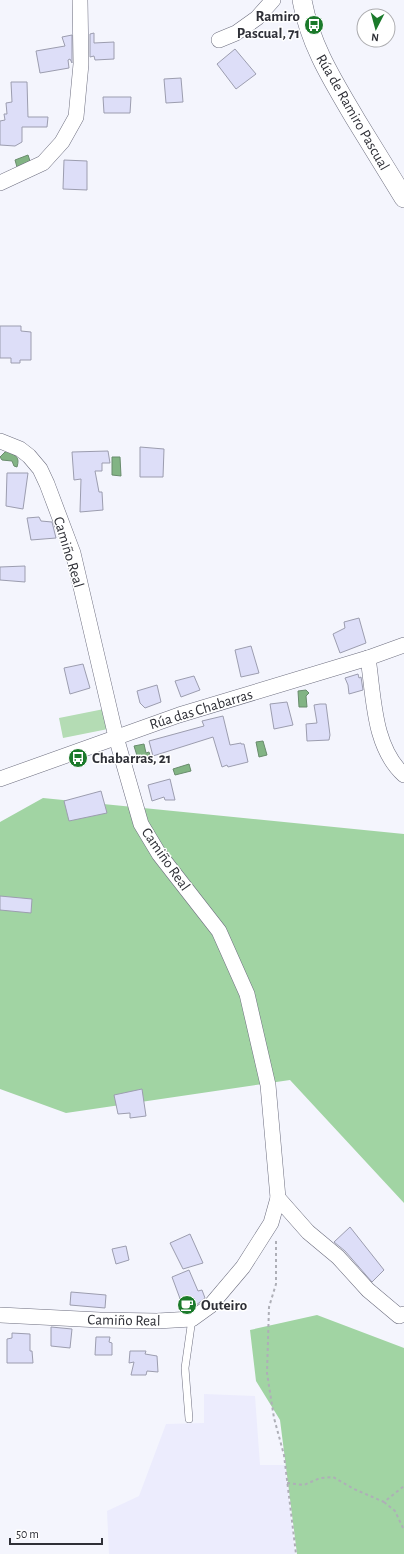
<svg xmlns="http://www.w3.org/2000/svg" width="404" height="1554" viewBox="0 0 404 1554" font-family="'Alegreya Sans',sans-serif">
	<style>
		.built { fill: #ececfd }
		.green { fill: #b4dcb4 }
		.forest { fill: #a1d4a3 }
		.water { fill: #82b484; stroke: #698c6d }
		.building { fill: #dddef8; stroke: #9c9daf }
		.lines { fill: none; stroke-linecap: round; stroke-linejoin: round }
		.service-casing { stroke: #6d6e7f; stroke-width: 8 }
		.minor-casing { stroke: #6d6e7f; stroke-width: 16 }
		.tertiary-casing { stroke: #6d6e7f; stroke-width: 20 }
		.path { stroke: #aeafb7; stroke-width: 2; stroke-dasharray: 3 3; stroke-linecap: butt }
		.service { stroke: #fff; stroke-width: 7 }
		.minor { stroke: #fff; stroke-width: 15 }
		.tertiary { stroke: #fff; stroke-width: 19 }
		.labels { text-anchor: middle; stroke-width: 3; stroke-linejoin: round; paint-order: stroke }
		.poi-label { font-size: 15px; font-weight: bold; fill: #2f3037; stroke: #fff; text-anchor: start }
		.street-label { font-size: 15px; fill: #2f3037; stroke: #fff }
	</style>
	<rect width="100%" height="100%" fill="#f4f5fd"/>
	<polygon class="built" points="204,1394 255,1396 260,1465 285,1465 295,1554 109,1554 107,1511 139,1496 166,1424 204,1423"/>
	<polygon class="green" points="104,709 108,729 63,738 59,718"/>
	<g class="forest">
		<polygon points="43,798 404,834 404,1203 290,1080 66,1113 0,1089 0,822"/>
		<polygon points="317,1315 404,1348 404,1554 297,1554 280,1420 256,1381 250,1330"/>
	</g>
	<g class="water">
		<polygon points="28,155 30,161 17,167 15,160"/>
		<path d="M8 451C16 456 20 457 17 467L14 466 12 461 2 460 0 457 5 452Z"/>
		<polygon points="112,457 120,457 121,476 112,475"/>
		<polygon points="306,690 309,693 306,696 307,707 299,707 298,691"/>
		<polygon points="263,741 267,755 259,757 256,742"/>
		<polygon points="144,744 146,753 149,752 151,759 139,762 134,746"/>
		<polygon points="189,764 191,771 175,775 173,769"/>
	</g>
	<g class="building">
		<polygon points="94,33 94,43 114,42 114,59 95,60 94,56 90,57 90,34"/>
		<polygon points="72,35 72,63 70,59 68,60 69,68 40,73 36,51 65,46 62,37"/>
		<polygon points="235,49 256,74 236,89 217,64"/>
		<polygon points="181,78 183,102 166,103 164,79"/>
		<polygon points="11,82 27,82 28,117 48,117 47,127 22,127 22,142 15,146 0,145 0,121 5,120 4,114 7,114 6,103 12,102"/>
		<polygon points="103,97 131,97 130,113 104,113"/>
		<polygon points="64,160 87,161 87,190 63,189"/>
		<polygon points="0,326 21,326 21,331 31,332 31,360 20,360 20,363 11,363 11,358 0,358"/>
		<polygon points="140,447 164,449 163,477 140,477"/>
		<polygon points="108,451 110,463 102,463 102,471 95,471 99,492 102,492 103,510 80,512 81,479 74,480 72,452"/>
		<polygon points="7,473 28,473 23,509 6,506"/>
		<polygon points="39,517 41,521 52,522 56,538 31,540 27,518"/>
		<polygon points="25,566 25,582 0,580 0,567"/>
		<polygon points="359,618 366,643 340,653 333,634 345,628 344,622"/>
		<polygon points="251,646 259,673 241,677 235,650"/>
		<polygon points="83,664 90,688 70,694 64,668"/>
		<polygon points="358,674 359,678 361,677 363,690 349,694 348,685 345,678"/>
		<polygon points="194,676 200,690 181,697 175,681"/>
		<polygon points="157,685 161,702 145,708 140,703 137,691"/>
		<polygon points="287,702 293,725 274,729 270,704"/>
		<polygon points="320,704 326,704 330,735 329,740 307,741 306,724 317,723 314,705"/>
		<polygon points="223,716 230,745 241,743 241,744 244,744 248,762 228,767 227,765 222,767 213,737 153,756 149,741 204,726 202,721"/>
		<polygon points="170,779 175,800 165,800 164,797 152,801 148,785"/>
		<polygon points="101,791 107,813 69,821 64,801"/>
		<polygon points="0,896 32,899 31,913 0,910"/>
		<polygon points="142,1089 146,1116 130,1118 130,1113 118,1114 114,1095"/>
		<polygon points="350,1227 384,1270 372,1282 345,1251 334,1242"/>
		<polygon points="190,1234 203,1263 183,1269 170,1243"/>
		<polygon points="126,1246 129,1260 116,1264 112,1249"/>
		<polygon points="189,1270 198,1291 202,1290 205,1298 195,1306 192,1300 182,1304 172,1277"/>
		<polygon points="71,1292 106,1295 105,1308 70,1305"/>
		<polygon points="51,1327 72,1329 70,1348 51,1346"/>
		<polygon points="12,1333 30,1334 30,1351 32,1351 33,1363 7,1363 7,1339 12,1338"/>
		<polygon points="96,1337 110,1337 109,1342 112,1343 112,1355 95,1355"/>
		<polygon points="130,1351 146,1351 145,1354 157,1356 158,1372 147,1371 146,1375 131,1375 134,1362 129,1363"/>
	</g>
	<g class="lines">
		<g class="service-casing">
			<polyline id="service" points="189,1419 185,1368 192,1319"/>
		</g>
		<g class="minor-casing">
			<g id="minor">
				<polyline points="219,40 236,33 257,18 273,0"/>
				<polyline points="0,183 43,163 62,142 76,117 81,64 80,0"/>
				<polyline points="0,441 20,449 29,456 40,469 47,484 73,553 116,737 141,824 159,854 219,931 247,994 268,1085 278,1198"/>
				<path d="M368 658C374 697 373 747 404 775"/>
				<polyline points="0,779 179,715 368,658 404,645"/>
				<polyline points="0,1315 100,1320 157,1321 192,1319 210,1306 243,1267 271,1223 278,1198 308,1232 338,1257 368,1290 399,1316 404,1314"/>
			</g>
		</g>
		<g class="tertiary-casing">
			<path id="tertiary" d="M302 0C310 45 333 81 356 120 372 146 388 172 404 198"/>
		</g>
		<g class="path">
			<polyline points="276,1241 276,1284 269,1307 267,1373 274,1418 284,1455 296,1554"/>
			<polyline points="287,1483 304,1485 320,1478 333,1477 354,1489 384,1502 404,1486"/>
			<polyline points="384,1502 395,1511 404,1530"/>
		</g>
		<use href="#service" class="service"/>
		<use href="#minor" class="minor"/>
		<use href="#tertiary" class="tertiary"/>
	</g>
	<defs>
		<g id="bus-disc" transform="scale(1)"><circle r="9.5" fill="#1b7a2b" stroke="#fff"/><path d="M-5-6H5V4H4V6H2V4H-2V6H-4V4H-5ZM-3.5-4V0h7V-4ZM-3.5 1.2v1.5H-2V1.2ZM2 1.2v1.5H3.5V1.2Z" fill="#fff"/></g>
		<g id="cafe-disc" transform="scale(1)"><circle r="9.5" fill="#1b7a2b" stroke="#fff"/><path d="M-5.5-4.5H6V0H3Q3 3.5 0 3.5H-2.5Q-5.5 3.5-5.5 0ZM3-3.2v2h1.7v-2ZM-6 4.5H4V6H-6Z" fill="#fff"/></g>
	</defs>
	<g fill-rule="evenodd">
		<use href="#bus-disc" x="314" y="25"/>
		<use href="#bus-disc" x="78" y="758"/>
		<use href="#cafe-disc" x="187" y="1305"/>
	</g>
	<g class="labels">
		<g class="poi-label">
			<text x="300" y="21" text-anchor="end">Ramiro<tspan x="300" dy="17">Pascual, 71</tspan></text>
			<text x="92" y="763">Chabarras, 21</text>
			<text x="201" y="1310">Outeiro</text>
		</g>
		<g class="street-label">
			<text transform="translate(353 112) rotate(60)" y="5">Rúa de Ramiro Pascual</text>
			<text transform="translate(69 552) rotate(73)" y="5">Camiño Real</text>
			<text transform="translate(201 709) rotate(-17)" y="5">Rúa das Chabarras</text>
			<text transform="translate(166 859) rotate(55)" y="5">Camiño Real</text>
			<text transform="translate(124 1320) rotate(1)" y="5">Camiño Real</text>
		</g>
	</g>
	<g transform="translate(376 28) rotate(186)"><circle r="19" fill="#ffffff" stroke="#acacaf"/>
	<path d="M0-3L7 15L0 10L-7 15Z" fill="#1b7a2b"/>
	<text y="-6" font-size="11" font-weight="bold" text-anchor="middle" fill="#2f3037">N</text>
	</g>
	<path d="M10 1538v6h92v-6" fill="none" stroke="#2f3037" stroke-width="2"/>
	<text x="16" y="1538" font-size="12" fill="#2f3037" stroke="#ffffff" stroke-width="3" paint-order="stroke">50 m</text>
</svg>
